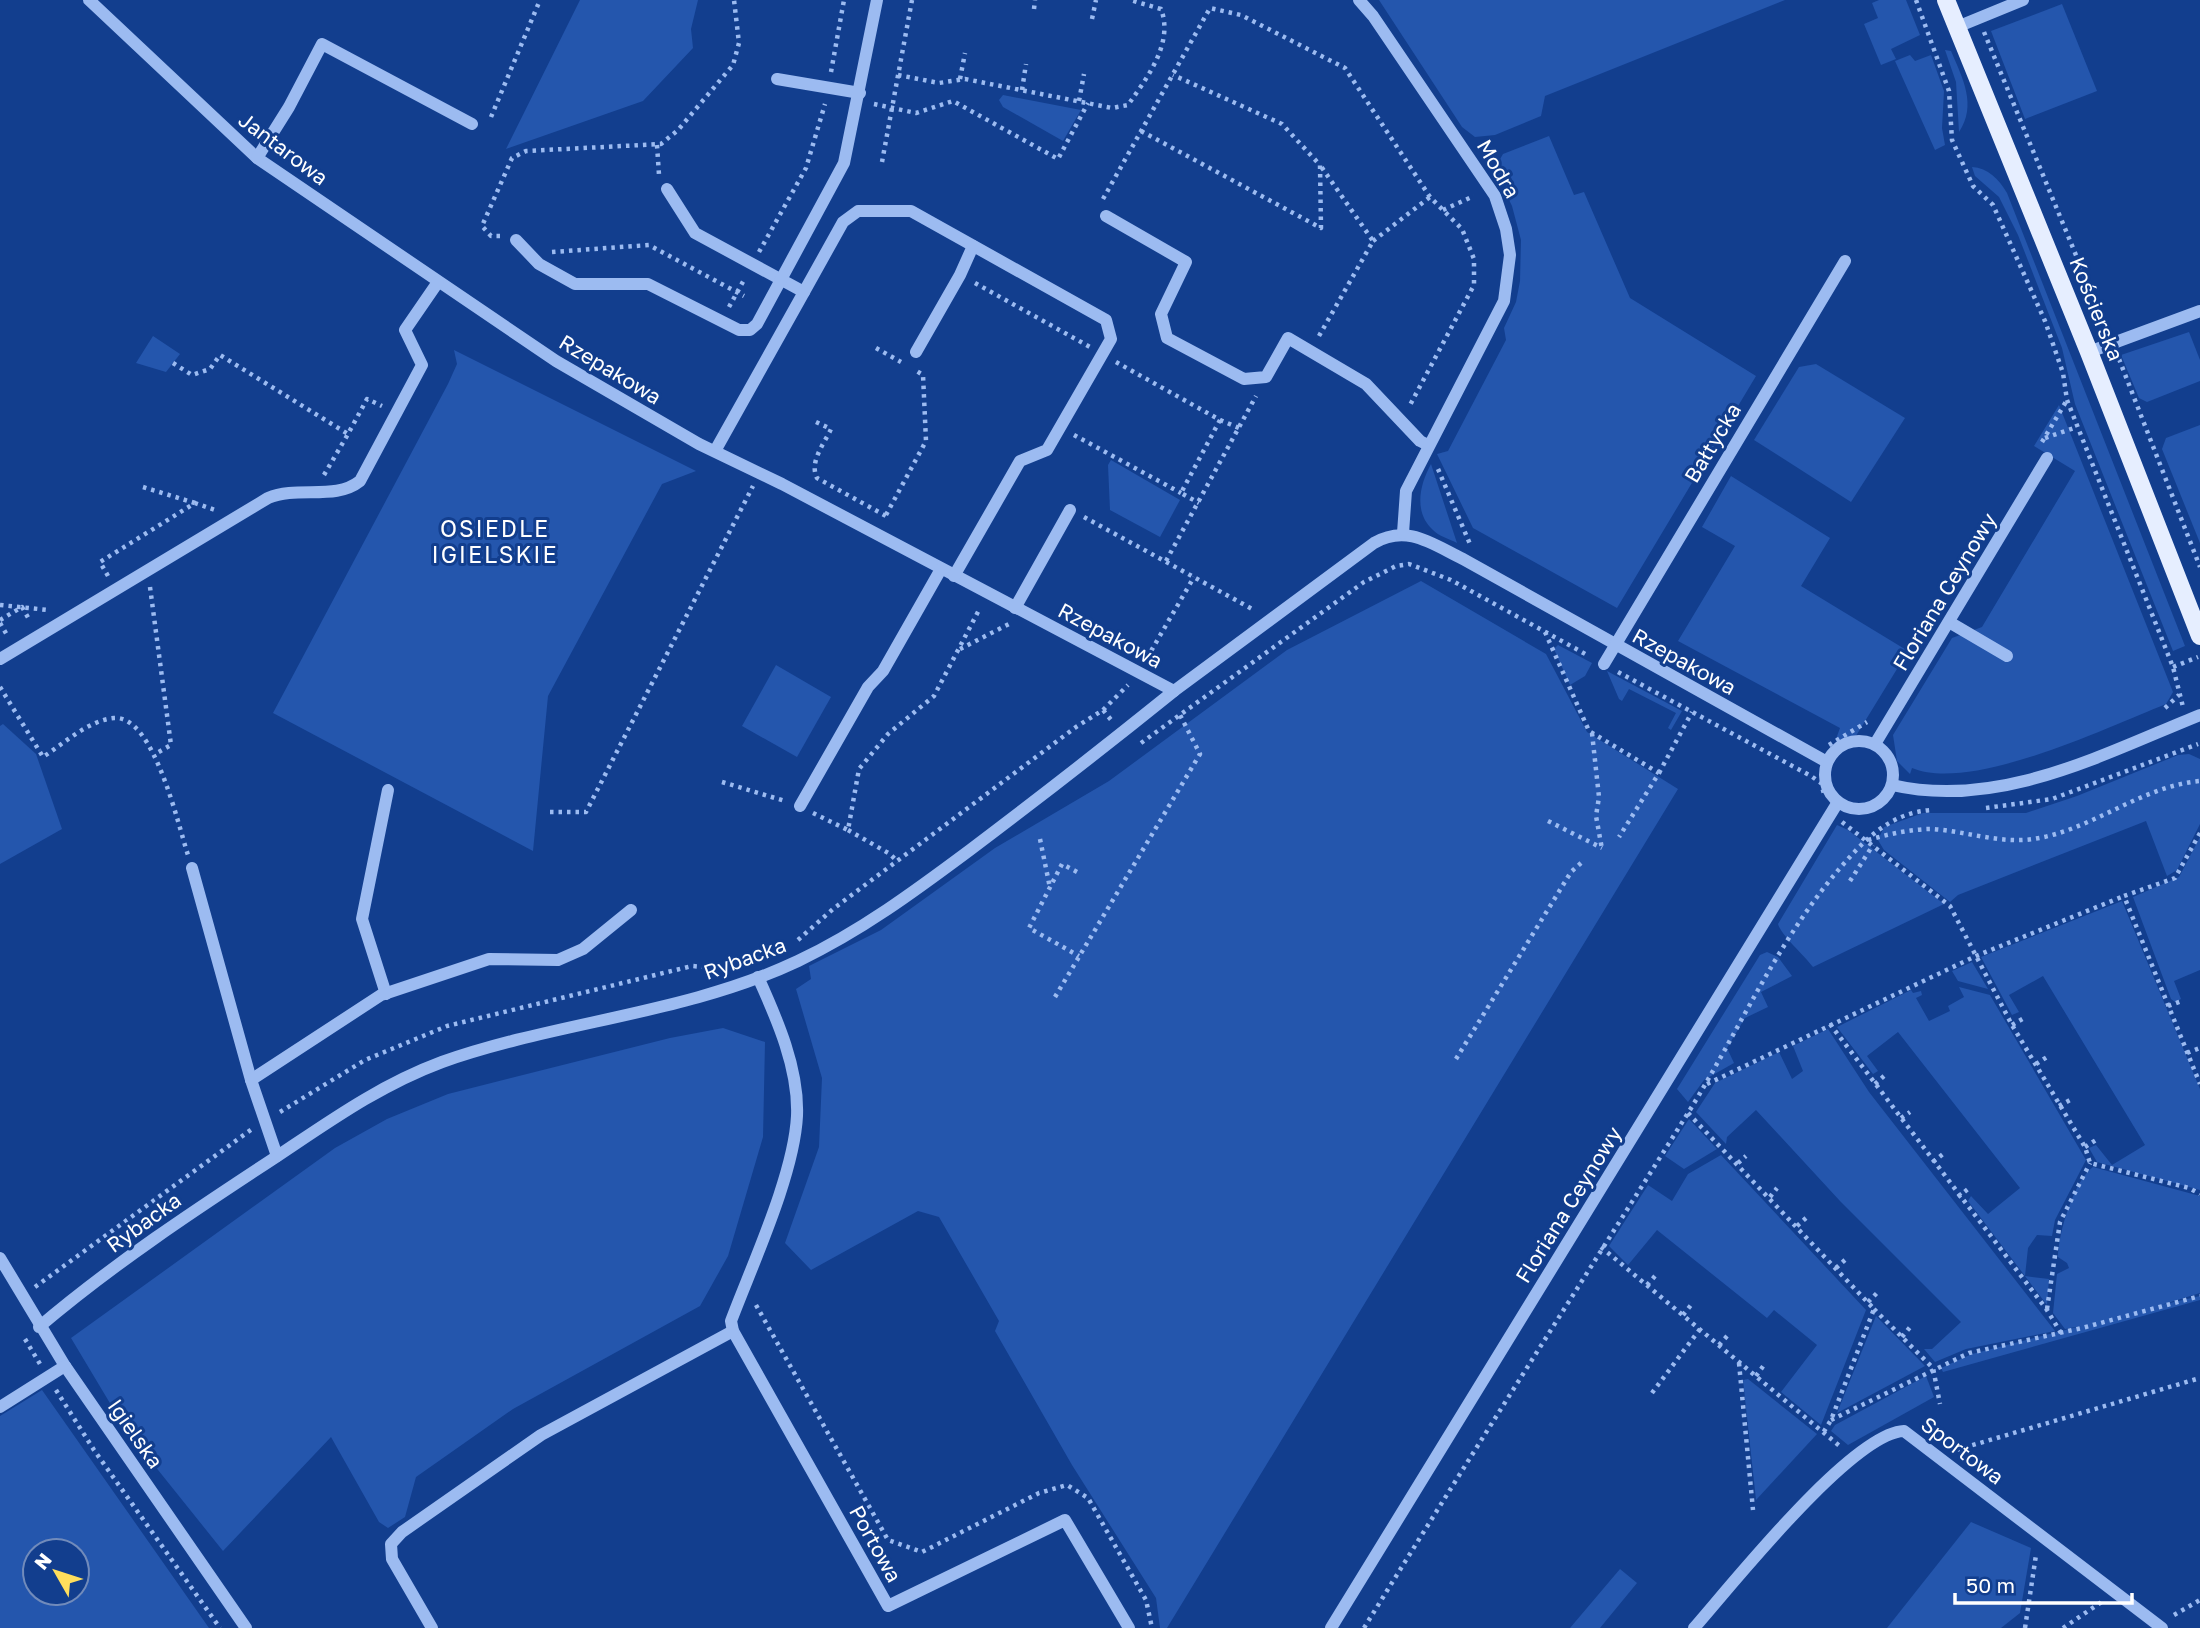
<svg xmlns="http://www.w3.org/2000/svg" width="2200" height="1628" viewBox="0 0 2200 1628" font-family="'Golos Text',sans-serif">
	<style>
		.green { fill: #2456ad; fill-rule: evenodd }
		.lines { fill: none; stroke-linecap: round; stroke-linejoin: round }
		.path { stroke: #9cbbf1; stroke-width: 4.5; stroke-dasharray: 3.5 5; stroke-linecap: butt }
		.minor { stroke: #9cbbf1; stroke-width: 12 }
		.major { stroke: #e6eeff; stroke-width: 18 }
		.labels { text-anchor: middle; stroke-width: 6; stroke-linejoin: round; paint-order: stroke }
		.street-label { font-size: 21px; fill: #fff; stroke: #123e8e }
		.neighbourhood-label { font-size: 23px; letter-spacing: 2px; fill: #fff; stroke: #123e8e }
	</style>
	<rect width="100%" height="100%" fill="#123e8e"/>
	<g class="green">
		<polygon points="580,0 698,0 691,29 693,48 643,101 506,149"/>
		<polygon points="1379,0 1785,0 1545,96 1541,116 1495,135 1475,137 1462,127"/>
		<polygon points="1879,0 1906,0 1920,35 1891,49 1896,59 1881,65 1864,24 1878,18 1872,3"/>
		<polygon points="2062,4 2097,91 2025,119 1991,31"/>
		<path d="M1945 50 1951 51C1963 79 1977 105 1959 132L1956 82Z"/>
		<polygon points="1910,55 1915,61 1931,55 1944,91 1942,128 1945,145 1935,150 1895,61"/>
		<polygon points="1003,95 1081,110 1063,141 1003,107 999,100"/>
		<polygon points="1549,136 1574,195 1584,192 1630,298 1756,376 1617,608 1473,528 1437,454 1448,451 1506,340 1504,328 1516,302 1520,281 1521,240 1512,206 1496,173 1496,166 1503,154"/>
		<path d="M1972 167C1988 168 1999 179 2007 193L2185 646 2173 651 2075 404 2062 348 2018 235 1999 197 1975 176Z"/>
		<polygon points="2189,332 2200,360 2200,381 2147,402 2139,398 2121,355"/>
		<polygon points="153,336 180,354 166,372 136,363"/>
		<polygon points="454,350 696,471 662,484 548,696 533,851 273,713 448,384 457,364"/>
		<polygon points="1816,364 1905,418 1851,502 1754,440 1799,367"/>
		<path d="M2059 405 2173 692 2166 704C2108 727 1971 793 1912 768L1910 774 1897 761 1893 735 1952 638 1982 627 2075 471 2034 446Z"/>
		<polygon points="2200,425 2200,543 2162,449 2166,438"/>
		<polygon points="1111,460 1180,500 1160,537 1110,510 1108,465"/>
		<path d="M1431 464 1457 543C1450 539 1438 536 1433 530 1413 512 1420 484 1431 464Z"/>
		<polygon points="1731,476 1830,538 1801,586 1908,651 1851,744 1836,739 1840,728 1678,641 1735,546 1702,527"/>
		<polygon points="1421,581 1546,654 1587,732 1678,789 1167,1628 1160,1628 1156,1598 1072,1465 995,1331 999,1321 939,1217 918,1211 811,1270 785,1243 819,1147 822,1078 796,989 811,979 809,966 881,930 995,848 1109,781 1287,650"/>
		<polygon points="1558,645 1592,663 1585,676 1570,685 1554,649"/>
		<polygon points="776,665 831,697 797,757 742,726"/>
		<polygon points="1607,671 1682,711 1671,730 1668,728 1676,713 1629,689 1622,701 1619,699"/>
		<polygon points="3,724 36,754 62,829 0,864 0,726"/>
		<polygon points="2189,754 2200,759 2200,824 2177,870 2167,876 2146,821 1958,895 1950,902 1884,850 1878,840 1884,827 1923,813 2026,813 2077,796 2178,755"/>
		<path d="M1837 825 1848 830 1944 904 1813 967C1804 955 1781 935 1778 924Z"/>
		<polygon points="2200,837 2200,970 2174,981 2181,999 2175,1002 2171,999 2133,897 2179,877"/>
		<polygon points="2122,901 2200,1089 2200,1190 2097,1162 2089,1148 2096,1145 2112,1165 2145,1145 2043,976 2009,995 2019,1012 2012,1015 1981,957"/>
		<polygon points="1767,952 1778,957 1792,976 1761,992 1768,1007 1745,1018 1727,1048 1734,1063 1704,1080 1688,1102 1677,1089 1760,955"/>
		<polygon points="1972,962 1988,989 1958,981 1952,971"/>
		<polygon points="1959,987 1990,995 2086,1160 2055,1220 2052,1236 2037,1235 2028,1248 2025,1276 2049,1279 2047,1305 1968,1201 1971,1196 1988,1214 2020,1188 1898,1032 1867,1056 1878,1071 1873,1074 1837,1027 1911,990 1913,993 1921,991 1922,995 1916,998 1929,1021 1950,1011 1948,1006 1964,997"/>
		<polygon points="723,1028 765,1042 763,1137 728,1256 700,1306 513,1409 416,1477 405,1517 388,1528 379,1522 331,1437 223,1551 126,1430 71,1338 335,1148 387,1119 448,1094 670,1038"/>
		<polygon points="1828,1029 1869,1092 2055,1331 1966,1349 1935,1362 1924,1349 1932,1349 1961,1322 1840,1201 1756,1110 1727,1137 1726,1144 1696,1112 1715,1083 1779,1052 1792,1079 1803,1071 1793,1046"/>
		<polygon points="1689,1119 1717,1149 1684,1169 1665,1156"/>
		<polygon points="1721,1155 1866,1310 1821,1425 1781,1392 1817,1345 1774,1310 1767,1318 1657,1230 1628,1265 1609,1246 1648,1185 1672,1201 1688,1174"/>
		<path d="M2093 1167 2200 1196V1293L2161 1305 2200 1296V1300L1943 1372 1941 1368 1972 1354 2081 1326 2065 1329 2053 1313 2057 1274 2069 1268 2067 1263 2058 1257C2058 1234 2074 1180 2093 1167Z"/>
		<polygon points="1876,1316 1925,1366 1837,1413"/>
		<polygon points="1926,1376 1934,1397 1848,1445 1831,1431 1835,1425"/>
		<polygon points="1748,1379 1817,1434 1756,1500 1743,1380"/>
		<path d="M42 1390 209 1628H0V1416ZM35 1551H77V1593H35Z"/>
		<polygon points="1971,1522 2031,1548 2020,1613 2001,1628 1887,1628"/>
		<polygon points="1620,1569 1637,1583 1600,1628 1570,1628"/>
	</g>
	<g class="lines">
		<g class="path">
			<polyline points="1916,0 1949,91 1952,140 1973,186 1993,205 2045,321 2063,373 2067,400 2173,667 2183,707"/>
			<polyline points="1034,9 1035,0"/>
			<polyline points="1092,19 1096,0"/>
			<polyline points="1984,32 2106,328"/>
			<polyline points="831,72 844,0"/>
			<path d="M898 75 939 83 965 79 1112 108 1128 105C1147 78 1174 43 1161 9L1130 0"/>
			<polyline points="960,79 965,53"/>
			<polyline points="1022,90 1026,64"/>
			<polyline points="1079,101 1084,74"/>
			<polyline points="874,104 916,113 953,101 1058,159 1088,103"/>
			<polyline points="491,117 540,0"/>
			<polyline points="1141,131 1321,228 1320,165 1282,124 1173,75"/>
			<polyline points="657,145 659,175"/>
			<polyline points="882,162 912,0"/>
			<polyline points="1103,199 1210,8 1241,15 1345,68 1430,197 1462,229 1474,259 1474,285 1410,405"/>
			<polyline points="1443,210 1474,196"/>
			<polyline points="500,236 491,236 482,226 512,158 526,151 661,144 678,130 733,65 739,43 734,0"/>
			<polyline points="1373,241 1430,197"/>
			<polyline points="552,252 649,245 744,296"/>
			<polyline points="759,252 806,168 825,104"/>
			<polyline points="975,283 1090,347"/>
			<polyline points="729,307 745,278"/>
			<polyline points="1319,336 1373,241 1320,165"/>
			<polyline points="876,348 901,362"/>
			<polyline points="2119,359 2200,567"/>
			<polyline points="1116,362 1220,420 1181,493 1199,503"/>
			<polyline points="173,363 192,375 210,369 220,355 348,434 367,399 382,406"/>
			<polyline points="1220,420 1239,428"/>
			<path d="M816 422 831 429C824 444 809 462 817 478L886 516"/>
			<polyline points="1074,435 1181,493"/>
			<polyline points="2045,438 2077,427"/>
			<polyline points="2042,442 2067,400"/>
			<polyline points="1438,469 1470,544"/>
			<polyline points="324,475 348,434"/>
			<polyline points="143,487 195,503"/>
			<polyline points="886,515 926,441 923,375 915,370"/>
			<polyline points="1084,517 1254,610"/>
			<polyline points="1166,561 1256,396"/>
			<polyline points="108,576 100,562 195,503 215,510"/>
			<polyline points="150,587 171,745 155,754"/>
			<polyline points="0,605 48,610"/>
			<polyline points="0,620 22,607 30,621"/>
			<polyline points="0,623 7,635"/>
			<polyline points="1545,632 1589,731 1659,773 1619,837"/>
			<polyline points="960,649 1011,623"/>
			<polyline points="1147,658 1194,577"/>
			<polyline points="2173,667 2198,657"/>
			<polyline points="1618,672 1811,776 1821,783 1824,794"/>
			<path d="M0 687 43 757C63 744 89 720 114 718 154 715 178 825 188 855"/>
			<polyline points="2165,708 2179,695"/>
			<polyline points="1103,710 1128,685"/>
			<polyline points="1592,733 1599,797 1596,816 1602,849"/>
			<polyline points="1141,743 1364,582 1396,566 1409,564 1451,580 1589,656"/>
			<polyline points="1829,745 1867,722"/>
			<polyline points="1659,773 1692,712"/>
			<polyline points="722,782 785,801"/>
			<polyline points="1986,808 2052,799 2198,744"/>
			<polyline points="550,812 586,812 753,486"/>
			<polyline points="813,813 848,830 859,769 888,734 934,696 980,608"/>
			<polyline points="1548,821 1602,848"/>
			<polyline points="1842,822 1950,906 2012,1025 2085,1147 2090,1163 2189,1188 2200,1194"/>
			<polyline points="848,830 890,854 898,862"/>
			<polyline points="2200,833 2175,878 2124,896 2200,1084"/>
			<polyline points="1040,839 1050,888"/>
			<path d="M1868 840C1889 834 1911 829 1932 829 1965 831 2000 844 2033 839 2091 831 2141 786 2200 781"/>
			<polyline points="1077,872 1062,864 1029,928 1079,956"/>
			<polyline points="1850,881 1873,845"/>
			<polyline points="798,940 833,909 1076,727 1103,710 1112,721"/>
			<polyline points="1055,997 1200,754 1180,715"/>
			<polyline points="2168,1006 2182,1001"/>
			<polyline points="1830,1024 2047,1310 2061,1333"/>
			<polyline points="2012,1025 2024,1018"/>
			<polyline points="2187,1053 2200,1048"/>
			<polyline points="1456,1059 1571,872 1581,863"/>
			<polyline points="2036,1064 2047,1057"/>
			<polyline points="1707,1084 1976,956 2124,896"/>
			<polyline points="1875,1084 1884,1076"/>
			<polyline points="2059,1106 2072,1099"/>
			<polyline points="280,1112 365,1060 447,1026 692,966 717,968 745,955 757,959"/>
			<polyline points="1688,1113 1874,1309 1831,1420 1823,1433"/>
			<polyline points="1901,1118 1910,1112"/>
			<polyline points="2085,1147 2096,1140"/>
			<polyline points="1933,1162 1943,1154"/>
			<polyline points="1738,1163 1746,1156"/>
			<polyline points="1770,1197 1777,1188"/>
			<polyline points="1958,1197 1968,1189"/>
			<polyline points="1797,1226 1806,1218"/>
			<polyline points="1601,1247 1842,1448"/>
			<polyline points="1836,1268 1846,1259"/>
			<polyline points="1647,1285 1655,1276"/>
			<polyline points="35,1287 252,1129"/>
			<polyline points="1868,1302 1878,1292"/>
			<polyline points="756,1305 888,1540 922,1552 1039,1493 1067,1485 1088,1498 1146,1600 1152,1628"/>
			<polyline points="1874,1309 1933,1368 1940,1404"/>
			<polyline points="2047,1309 2060,1222 2090,1163"/>
			<polyline points="1683,1315 1691,1305"/>
			<polyline points="1902,1337 1911,1326"/>
			<polyline points="25,1339 40,1364"/>
			<polyline points="1719,1345 1728,1335"/>
			<polyline points="1739,1363 1753,1510"/>
			<polyline points="1756,1376 1764,1365"/>
			<polyline points="56,1390 94,1450 220,1628"/>
			<polyline points="1652,1393 1700,1329"/>
			<polyline points="1831,1420 1969,1353 2082,1328 2200,1296"/>
			<polyline points="1956,1450 2200,1378"/>
			<polyline points="2174,1615 2200,1600"/>
			<path d="M1364 1628C1470 1456 1580 1285 1688 1113 1741 1028 1780 934 1848 859 1871 833 1896 812 1932 810"/>
			<polyline points="2025,1628 2036,1555"/>
			<polyline points="2063,1628 2103,1601"/>
		</g>
		<g class="minor">
			<path d="M89 0 257 158 556 361 699 444 782 484 1174 691 1374 543C1407 524 1432 544 1463 559L1827 762"/>
			<polyline points="1359,0 1373,16 1495,196 1506,229 1510,255 1504,301 1406,491 1403,533"/>
			<polyline points="1957,27 2023,0"/>
			<polyline points="777,79 860,93"/>
			<polyline points="257,158 289,107 322,44 472,124"/>
			<polyline points="667,189 695,233 804,292 715,451"/>
			<polyline points="1106,216 1186,262 1161,314 1167,338 1244,379 1266,377 1288,338 1366,384 1420,441 1428,445"/>
			<polyline points="516,240 539,264 575,284 648,284 739,330 750,330 757,324 844,163 877,0"/>
			<polyline points="804,292 843,222 858,211 911,211 1106,320 1111,339 1047,450 1020,461 954,576"/>
			<polyline points="916,352 960,275 973,246"/>
			<polyline points="2089,352 2200,311"/>
			<polyline points="1015,608 1070,510"/>
			<polyline points="1949,622 2007,656"/>
			<path d="M0 659 268 498C298 485 335 501 360 481L422 365 405 330 438 282"/>
			<polyline points="1604,664 1845,261"/>
			<circle cx="1859" cy="775" r="34"/>
			<polyline points="1875,744 2047,458"/>
			<path d="M1892 785C1999 810 2103 754 2200 715"/>
			<polyline points="800,806 868,687 883,671 941,569"/>
			<polyline points="192,868 251,1080 277,1156"/>
			<path d="M758 977C777 1019 799 1069 797 1116 794 1175 752 1265 731 1321L733 1331 888 1606 1065 1520 1129 1628"/>
			<polyline points="386,994 362,919 388,790"/>
			<polyline points="251,1080 381,995 489,959 558,960 583,949 631,910"/>
			<polyline points="0,1258 65,1366 246,1628"/>
			<path d="M39 1327C113 1264 195 1210 276 1157 330 1121 380 1085 442 1062 558 1021 686 1014 798 961 861 931 915 891 970 850 1039 798 1107 745 1174 691"/>
			<polyline points="0,1407 65,1366"/>
			<polyline points="432,1628 392,1559 391,1544 402,1532 541,1435 733,1331"/>
			<polyline points="1331,1628 1838,802"/>
			<path d="M1694 1628C1731 1586 1852 1433 1904 1431L2162 1628"/>
		</g>
		<polyline class="major" points="1946,0 2089,352 2200,636"/>
	</g>
	<g class="labels">
		<g class="street-label">
			<text transform="translate(283 149) rotate(37)" y="7">Jantarowa</text>
			<text transform="translate(1498 169) rotate(60)" y="7">Modra</text>
			<text transform="translate(2096 309) rotate(68)" y="7">Kościerska</text>
			<text transform="translate(610 370) rotate(31)" y="7">Rzepakowa</text>
			<text transform="translate(1713 443) rotate(-59)" y="7">Bałtycka</text>
			<text transform="translate(1945 592) rotate(-59)" y="7">Floriana Ceynowy</text>
			<text transform="translate(1110 636) rotate(28)" y="7">Rzepakowa</text>
			<text transform="translate(1684 662) rotate(29)" y="7">Rzepakowa</text>
			<text transform="translate(745 959) rotate(-20)" y="7">Rybacka</text>
			<text transform="translate(1569 1205) rotate(-58)" y="7">Floriana Ceynowy</text>
			<text transform="translate(144 1223) rotate(-36)" y="7">Rybacka</text>
			<text transform="translate(135 1434) rotate(55)" y="7">Igielska</text>
			<text transform="translate(1962 1451) rotate(37)" y="7">Sportowa</text>
			<text transform="translate(875 1544) rotate(61)" y="7">Portowa</text>
		</g>
		<g class="neighbourhood-label">
			<text x="495" y="537">OSIEDLE<tspan x="495" dy="26">IGIELSKIE</tspan></text>
		</g>
	</g>
	<g transform="translate(56 1572) rotate(309)"><circle r="33" fill="#123e8e" stroke="#718bbb" stroke-width="2"/>
	<path d="M0-5L12 26L0 18L-12 26Z" fill="#ffde5c"/>
	<text y="-10" font-size="19" font-weight="bold" text-anchor="middle" fill="#ffffff">N</text>
	</g>
	<path d="M1955 1593v10h177v-10" fill="none" stroke="#ffffff" stroke-width="3.5"/>
	<text x="1966" y="1593" font-size="21" fill="#ffffff" stroke="#123e8e" stroke-width="5" paint-order="stroke">50 m</text>
</svg>
